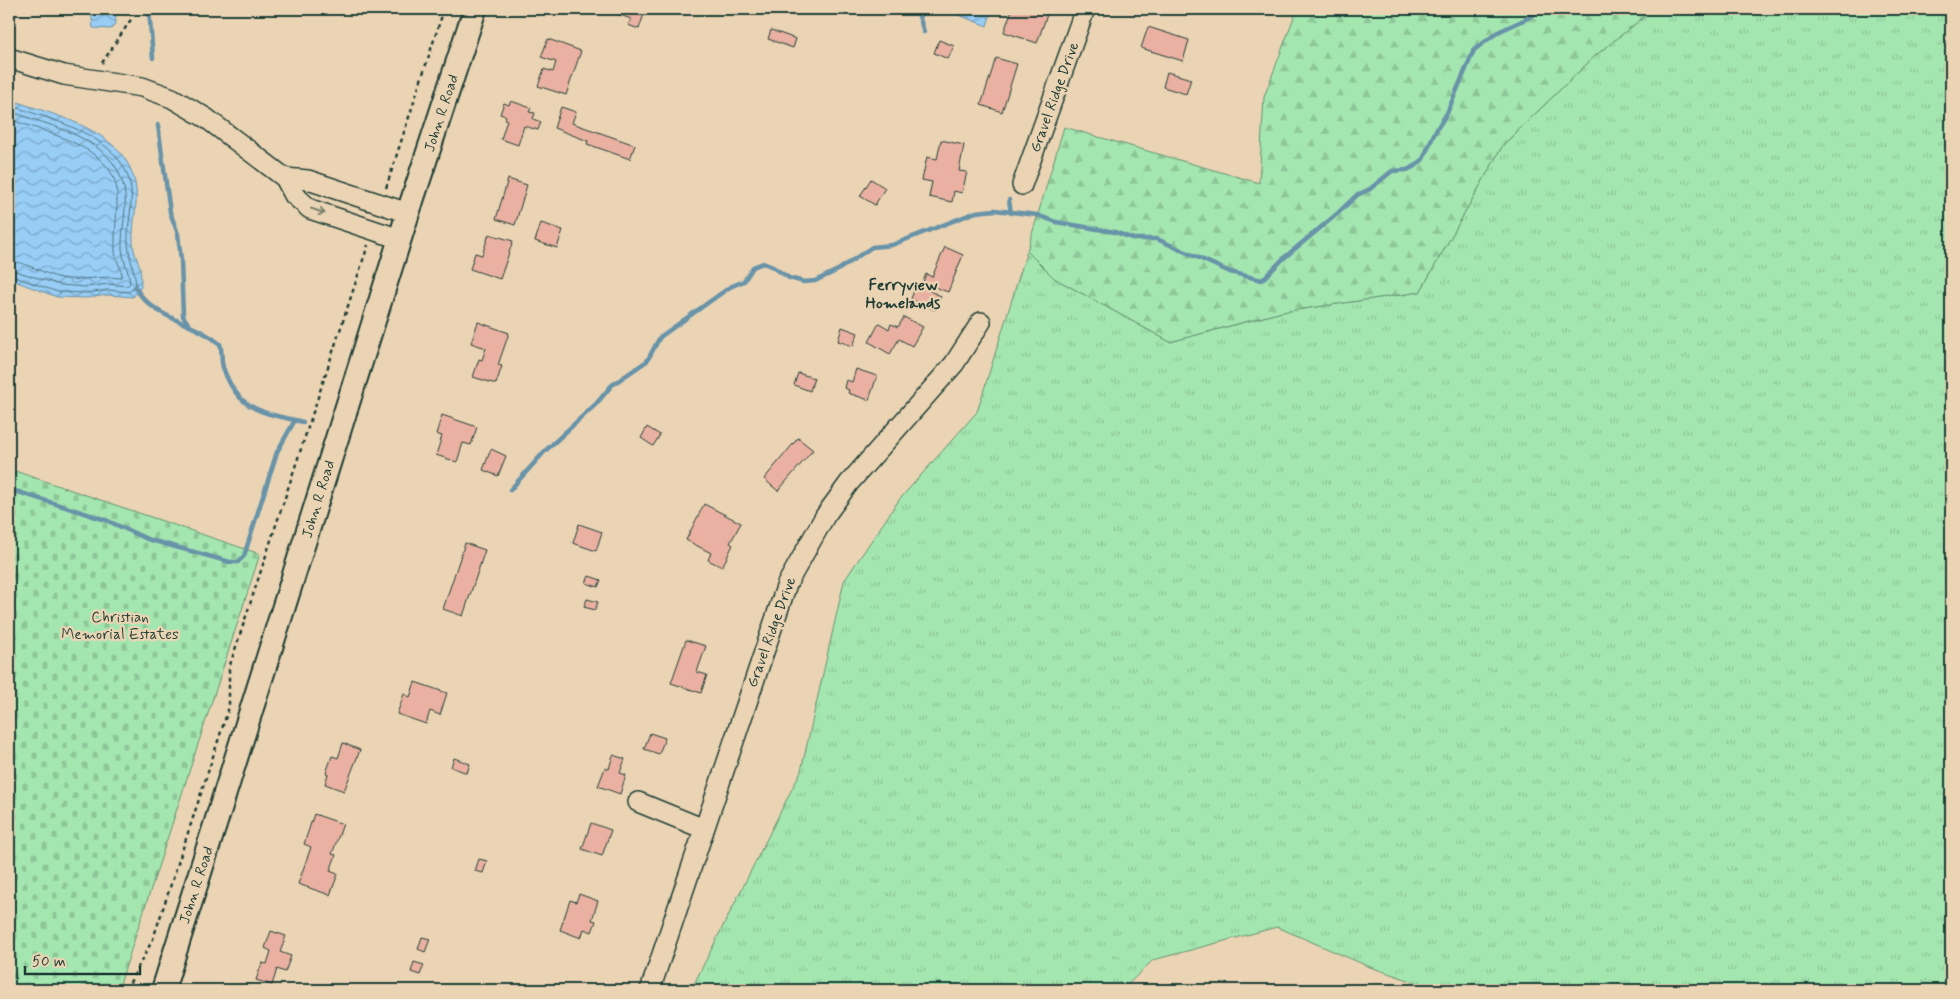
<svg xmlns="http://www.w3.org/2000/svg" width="1960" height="999" viewBox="0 0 1960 999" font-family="Mynerve,sans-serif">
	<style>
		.grass { fill: url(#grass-tufts); stroke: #629272 }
		.forest { fill: url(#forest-firs); stroke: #629272 }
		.cemetery { fill: url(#cemetery-stones); stroke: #629272 }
		.water { fill: url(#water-waves); stroke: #6893a8 }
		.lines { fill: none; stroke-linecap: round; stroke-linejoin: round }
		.shore { stroke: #4f7782; stroke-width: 1 }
		.stream { stroke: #6893a8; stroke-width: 4.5 }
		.building { fill: #eab1a2; stroke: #1f3d34 }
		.minor-casing { stroke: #1f3d34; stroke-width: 22 }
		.major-casing { stroke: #1f3d34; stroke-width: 26 }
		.path { stroke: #1f3d34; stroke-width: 2.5; stroke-dasharray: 4 4; stroke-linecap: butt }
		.minor { stroke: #ebd4b4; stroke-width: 19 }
		.major { stroke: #ebd4b4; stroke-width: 22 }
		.oneway { stroke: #7b816e }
		.labels { text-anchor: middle; stroke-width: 4.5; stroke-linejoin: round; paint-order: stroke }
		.street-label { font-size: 15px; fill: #1f3d34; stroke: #ebd4b4 }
		.park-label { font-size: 15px; fill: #26453a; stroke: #ebd4b4 }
		.neighbourhood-label { font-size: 16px; font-weight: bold; fill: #1f3d34; stroke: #ebd4b4 }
	</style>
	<defs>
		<pattern id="grass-tufts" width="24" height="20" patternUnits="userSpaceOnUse" patternTransform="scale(1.25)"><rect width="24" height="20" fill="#a4e6b0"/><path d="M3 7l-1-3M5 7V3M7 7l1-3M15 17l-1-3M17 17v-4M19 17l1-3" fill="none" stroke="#8dc698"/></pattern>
		<pattern id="forest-firs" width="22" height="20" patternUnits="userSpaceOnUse" patternTransform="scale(1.25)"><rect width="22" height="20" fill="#a4e6b0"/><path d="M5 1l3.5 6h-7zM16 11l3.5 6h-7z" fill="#8dc698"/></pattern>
		<pattern id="cemetery-stones" width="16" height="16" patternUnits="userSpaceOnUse" patternTransform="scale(1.25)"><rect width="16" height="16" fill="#a4e6b0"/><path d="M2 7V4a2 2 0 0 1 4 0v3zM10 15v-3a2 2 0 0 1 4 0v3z" fill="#8dc698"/></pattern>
		<pattern id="water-waves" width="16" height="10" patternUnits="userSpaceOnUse" patternTransform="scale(1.25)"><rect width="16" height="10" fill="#98cdf6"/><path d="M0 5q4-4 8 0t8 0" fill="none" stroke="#7ba8c8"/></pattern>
	</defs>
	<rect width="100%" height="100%" fill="#ebd4b4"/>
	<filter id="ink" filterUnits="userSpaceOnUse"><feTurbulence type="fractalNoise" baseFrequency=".02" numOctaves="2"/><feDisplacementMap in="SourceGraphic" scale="10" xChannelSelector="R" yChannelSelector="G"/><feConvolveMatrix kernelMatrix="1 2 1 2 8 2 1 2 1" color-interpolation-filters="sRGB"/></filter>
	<g filter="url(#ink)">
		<polygon class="grass" points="1654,9 1951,9 1951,990 1438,990 1370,967 1277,927 1153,960 1122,990 691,990 801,771 844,581 899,500 977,412 1027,251 1054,278 1170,342 1282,312 1420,292 1503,145 1595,56"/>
		<polygon class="forest" points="1297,9 1654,9 1595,56 1503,145 1420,292 1282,312 1170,342 1054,278 1027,251 1064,127 1259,183 1264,97"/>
		<polygon class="cemetery" points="9,469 260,554 118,990 9,990"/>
		<g class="water">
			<polygon points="91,9 115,9 116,23 111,29 93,28"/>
			<polygon points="943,9 992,9 987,26"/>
			<path d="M9 99C54 116 129 129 136 189 138 209 130 230 134 250 135 256 139 262 140 268 141 274 141 281 141 287L133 297 108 295 87 298 57 297 9 279Z"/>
		</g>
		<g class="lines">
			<g class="shore">
				<path d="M9 105C51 120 125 135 131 190 133 210 125 231 129 251 131 263 135 272 136 285L129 292 108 290 87 293 58 292 9 275"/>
				<path d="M9 111C49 126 114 137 124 188 128 208 121 229 122 249 123 261 129 271 130 283L127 286 108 284 86 287 60 285 9 269"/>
				<path d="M9 119C43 132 114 146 117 192 118 211 114 231 115 250 115 259 121 267 122 275L120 278C100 275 81 282 61 278 43 274 27 262 9 261"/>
			</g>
			<g class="stream">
				<polyline points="149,9 153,58"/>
				<polyline points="917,9 924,32"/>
				<polyline points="158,125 170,212 178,234 181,260 183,316 189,325"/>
				<polyline points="1009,200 1011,213"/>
				<path d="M135 287C155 321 192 320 220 344 223 352 220 362 224 370 239 412 265 413 303 422"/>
				<polyline points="9,489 106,520 147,539 230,562 238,562 244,556 277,452 295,420"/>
				<polyline points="510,490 545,451 596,404 612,385 647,361 660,337 730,287 744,281 753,267 763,263 773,267 789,278 804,282 815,281 838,270 872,247 892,245 976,212 995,210 1037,215 1056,222 1115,232 1134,239 1157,239 1230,272 1262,280 1285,257 1337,214 1357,195 1370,189 1392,171 1407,170 1417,165 1423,159 1435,132 1447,113 1474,50 1498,32 1528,18 1540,9"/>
			</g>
		</g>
		<g class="building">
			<polygon points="603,9 630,9 629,14 632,15 634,10 644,14 639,29 628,25 631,19"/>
			<polygon points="1012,9 1049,9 1037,43 1004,32"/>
			<polygon points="1148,27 1189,40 1183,61 1141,48"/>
			<polygon points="771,30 796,39 793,48 768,39"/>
			<polygon points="548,39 581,51 566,95 538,86 544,69 553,72 556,62 541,57"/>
			<polygon points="939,40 954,46 948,59 934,53"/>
			<polygon points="996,58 1017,64 1002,112 981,105"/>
			<polygon points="1167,72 1191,79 1186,94 1163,87"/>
			<polygon points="511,101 531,108 529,112 535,113 533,119 541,122 538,130 524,126 518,145 501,139 507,120 505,119 506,116 500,114 504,103 509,105"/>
			<polygon points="561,107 576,112 572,123 635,145 630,159 587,144 588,141 554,128"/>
			<polygon points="941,140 964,145 959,171 967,172 962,193 954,191 952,202 929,197 932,182 922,180 927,157 937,159"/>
			<polygon points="508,179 527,185 515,225 496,219"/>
			<polygon points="871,179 885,188 875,205 860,196"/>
			<polygon points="541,223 563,230 557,248 535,241"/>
			<polygon points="489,234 513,241 500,279 470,269 475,253 482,255"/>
			<polygon points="945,247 963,255 948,292 932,286 930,291 941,296 935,310 911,299 916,285 921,287 926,274 932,277"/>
			<polygon points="904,317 923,327 912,346 899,339 890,354 869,342 879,323 889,329 891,324 898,327"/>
			<polygon points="478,322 509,333 498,365 502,366 496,384 473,377 479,359 482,360 486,348 471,343"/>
			<polygon points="842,327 858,333 853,346 838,341"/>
			<polygon points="856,369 877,376 869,400 848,393 849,390 844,388 846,380 852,382"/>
			<polygon points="798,373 814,378 810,391 794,385"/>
			<polygon points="442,415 477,427 471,445 463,443 457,462 436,455 442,436 436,434"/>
			<polygon points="647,427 660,435 653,446 641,438"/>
			<polygon points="798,438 813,450 778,491 764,479"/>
			<polygon points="491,449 506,456 498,476 483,470"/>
			<polygon points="704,504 741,523 730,543 733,545 722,567 708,560 711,553 686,540"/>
			<polygon points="579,524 602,532 596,551 573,543"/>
			<polygon points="465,543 485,550 463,616 443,609"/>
			<polygon points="589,576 601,580 598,587 586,583"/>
			<polygon points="587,599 598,602 595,610 584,607"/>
			<polygon points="686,640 706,646 697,672 707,675 701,693 671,683"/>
			<polygon points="415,682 447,693 440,715 430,711 426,724 397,714 404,694 410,697"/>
			<polygon points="650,733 665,738 659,754 644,749"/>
			<polygon points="343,743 360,750 344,791 325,784 328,774 326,773 332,756 338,758"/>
			<polygon points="613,755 625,759 620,773 626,775 620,794 598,786 605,768 609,769"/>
			<polygon points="454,758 470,764 467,773 451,767"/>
			<polygon points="314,814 343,824 332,854 336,855 330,871 338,874 330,895 298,884 311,847 304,844"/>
			<polygon points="591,823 611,830 602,856 582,849"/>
			<polygon points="479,859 487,861 483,873 475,871"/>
			<polygon points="579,894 598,901 592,920 596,921 592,932 584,929 581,938 560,930 570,900 576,902"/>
			<polygon points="271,931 286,936 280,952 291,956 285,972 277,969 272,985 256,980 262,963 267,964 271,951 265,948"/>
			<polygon points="422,937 430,939 425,952 418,949"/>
			<polygon points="414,962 424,965 420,975 411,972"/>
		</g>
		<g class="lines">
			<g class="minor-casing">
				<g id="minor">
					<polyline points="9,58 64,75 142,87 172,98 206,118 285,178 294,195 310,209 400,239"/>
					<polyline points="285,178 308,180 408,213"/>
					<polyline points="1022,185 1085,9"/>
					<polyline points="638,802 704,829"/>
					<polyline points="650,990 787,584 825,516 849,483 954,364 981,322"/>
				</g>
			</g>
			<g class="major-casing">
				<polyline id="major" points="163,990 408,213 475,9"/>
			</g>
			<g class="path">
				<polyline points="102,63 132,18 131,9"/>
				<polyline points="386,188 444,9"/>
				<polyline points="126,990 153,939 208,772 229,707 229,668 368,245"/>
			</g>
			<use href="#minor" class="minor"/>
			<use href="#major" class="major"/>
		</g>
		<defs><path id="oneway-shaft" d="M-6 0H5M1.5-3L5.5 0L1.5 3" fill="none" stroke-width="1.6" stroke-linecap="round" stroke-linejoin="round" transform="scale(1.25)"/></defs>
		<use class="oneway" href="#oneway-shaft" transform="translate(318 211) rotate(19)"/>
	</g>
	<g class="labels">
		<g class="street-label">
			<text transform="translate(1054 97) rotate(-70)" y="5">Gravel Ridge Drive</text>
			<text transform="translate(441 113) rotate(-72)" y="5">John R Road</text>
			<text transform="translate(318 499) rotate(-73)" y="5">John R Road</text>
			<text transform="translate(771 632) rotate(-70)" y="5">Gravel Ridge Drive</text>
			<text transform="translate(196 885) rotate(-72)" y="5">John R Road</text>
		</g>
		<g class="park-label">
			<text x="120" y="622">Christian<tspan x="120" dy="17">Memorial Estates</tspan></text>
		</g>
		<g class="neighbourhood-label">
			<text x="903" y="290">Ferryview<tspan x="903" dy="18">Homelands</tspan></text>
		</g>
	</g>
	<rect width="1960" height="999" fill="none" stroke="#ebd4b4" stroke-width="30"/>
	<rect x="15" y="15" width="1930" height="969" fill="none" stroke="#1f3d34" stroke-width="2" filter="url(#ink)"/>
	<path d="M25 966v8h115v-8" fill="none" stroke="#1f3d34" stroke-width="2.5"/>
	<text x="32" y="966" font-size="15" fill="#1f3d34" stroke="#ebd4b4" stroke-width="4" paint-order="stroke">50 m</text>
</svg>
